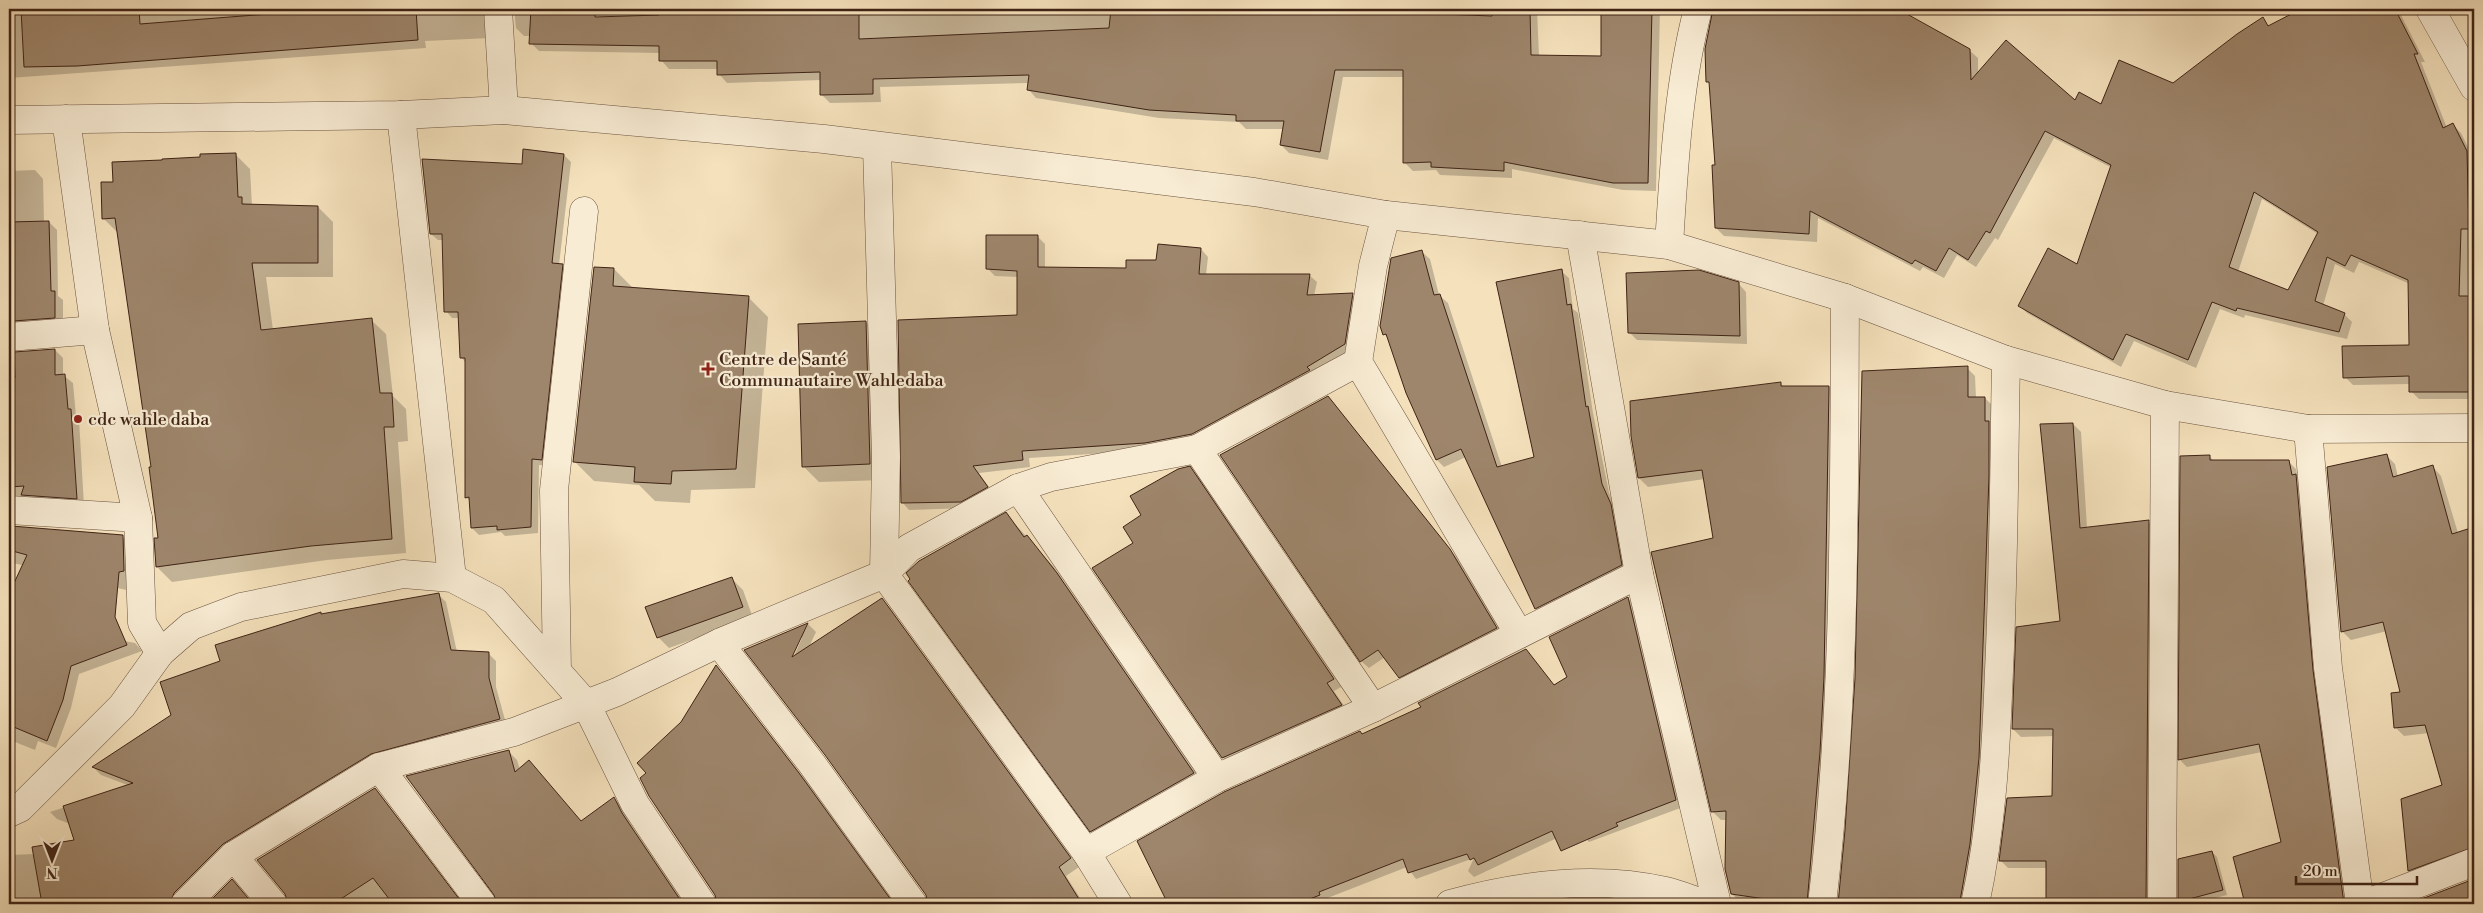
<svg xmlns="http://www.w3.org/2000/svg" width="2483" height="913" viewBox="0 0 2483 913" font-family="'Libre Bodoni',serif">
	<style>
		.shadow { fill: #0003; fill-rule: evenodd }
		.building { fill: #9e866c; stroke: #3f2315; fill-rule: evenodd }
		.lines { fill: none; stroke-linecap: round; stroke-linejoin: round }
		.minor-casing { stroke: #6c533f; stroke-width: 29 }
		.minor { stroke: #f8ecd4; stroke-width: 28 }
		.poi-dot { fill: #8f2418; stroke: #f8ecd4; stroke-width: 2 }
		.labels { text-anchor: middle; stroke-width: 4.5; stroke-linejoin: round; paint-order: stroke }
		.poi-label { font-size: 18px; fill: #3f2315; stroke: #f8ecd4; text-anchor: start }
	</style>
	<rect width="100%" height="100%" fill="#f5e2bd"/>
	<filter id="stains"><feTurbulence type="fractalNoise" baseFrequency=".004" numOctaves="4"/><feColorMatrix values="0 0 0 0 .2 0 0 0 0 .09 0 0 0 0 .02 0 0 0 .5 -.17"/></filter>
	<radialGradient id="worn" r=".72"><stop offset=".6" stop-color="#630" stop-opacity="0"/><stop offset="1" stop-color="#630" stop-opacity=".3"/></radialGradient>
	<g class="shadow">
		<polygon points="9,9 494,9 491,38 425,41 426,48 9,78"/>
		<polygon points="514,9 1425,9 1425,15 1493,18 1493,9 1537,9 1539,56 1602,58 1602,9 1660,9 1656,191 1623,190 1512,169 1512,178 1440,175 1436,170 1413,171 1404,162 1404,77 1343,77 1328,160 1289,153 1281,145 1284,129 1246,129 1239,122 1159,118 1036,98 1028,89 1029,83 880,87 881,102 830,103 821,94 821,80 727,83 719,74 718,69 669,69 661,60 661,53 539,51 531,43 531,36 524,36 516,28"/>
		<path d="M1714 9H1895L1969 50 1978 58V74L2075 102 2102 106 2174 84 2263 19 2270 27 2304 9H2398L2425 62H2421L2447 128 2453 125 2461 133 2474 159V240H2468L2467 298H2474V399H2419L2411 391 2410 384 2353 385 2345 377 2410 346V284L2359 262 2354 273 2335 264 2323 306 2344 314 2352 322 2347 339 2245 315 2244 318 2220 309 2196 368 2134 341 2121 367 2027 313 2019 305 2078 266 2112 168 2054 138 1998 240 1995 238 1976 267 1957 255 1944 278 1923 267 1920 271 1818 218 1817 242 1724 236 1716 228 1717 166 1711 85 1707 81 1706 49ZM2262 199 2318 234 2288 292 2238 272Z"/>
		<polygon points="235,154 250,169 252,206 318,207 333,222 333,277 266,277 273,330 371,320 386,334 393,396 406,409 408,441 398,442 406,553 327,560 172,582 157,567 160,540 152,468 118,233 103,218 114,183 164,162"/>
		<polygon points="564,155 571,162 559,265 569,272 548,466 539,465 538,533 505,536 501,532 479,535 472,528 470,501 466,497 466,363 461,357 460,318 452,318 446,311 444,240 438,240 431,234 523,166"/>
		<polygon points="35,170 43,179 44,222 49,222 57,230 58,296 63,300 63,325 9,332 9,171"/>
		<polygon points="1038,237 1045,244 1045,268 1127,269 1201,249 1208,257 1206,275 1309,275 1317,282 1314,296 1352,295 1360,302 1352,351 1199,441 1153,450 1029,458 1030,467 979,473 994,494 969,508 909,510 902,502 1019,316 1019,277 995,276 988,269"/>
		<polygon points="1422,252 1430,259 1439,295 1448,303 1502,467 1535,458 1561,271 1569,278 1573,309 1578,313 1593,413 1609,493 1618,513 1629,573 1544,616 1536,608 1466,457 1444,467 1437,460 1390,340 1384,334"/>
		<polygon points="614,269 633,288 748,297 768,317 755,488 691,490 690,503 655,501 639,485 594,481 574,461"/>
		<polygon points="1738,283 1746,292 1747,344 1637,340 1629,332"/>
		<polygon points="866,322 882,338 886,480 819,482 803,466"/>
		<polygon points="55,350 63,358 63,375 73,383 76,416 79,419 84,506 9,505 9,354"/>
		<polygon points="1967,368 1975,376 1976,398 1985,398 1993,406 1987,767 1969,904 1839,904 1852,754"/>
		<polygon points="1780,383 1785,388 1829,387 1837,396 1832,686 1816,904 1751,904 1741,903 1732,894 1727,820 1721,820 1712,811 1715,539 1705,479 1648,487 1639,478"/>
		<polygon points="1335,405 1457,558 1504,636 1407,684 1385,657 1369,668 1361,661"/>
		<polygon points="2073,424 2081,432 2087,528 2148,522 2156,530 2155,904 2047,904 2047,868 2008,868 2000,860 2054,798 2054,736 2021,737 2013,729 2061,623"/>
		<polygon points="2386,455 2395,464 2398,477 2433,467 2441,476 2458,533 2474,529 2474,859 2418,879 2409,870 2444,786 2429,733 2404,736 2395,727 2401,693 2387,631 2351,640 2342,631"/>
		<polygon points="2182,457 2210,457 2214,461 2288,461 2296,469 2298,478 2303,483 2350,904 2246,904 2234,858 2283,843 2262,752 2187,767 2180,760"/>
		<polygon points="1189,468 1198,476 1341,687 1334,691 1349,713 1232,766 1223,758 1093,568 1134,543"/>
		<polygon points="1006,514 1054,567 1203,782 1101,840 1091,831"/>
		<polygon points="9,527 122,536 131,545 126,590 9,562"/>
		<polygon points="732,579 743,590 753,618 669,648 658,637"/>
		<polygon points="438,594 446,602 457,652 488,653 496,661 496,687 507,727 379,761 180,904 134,904 83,852 139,850 57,819 50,812 130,786 101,775 94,768 173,715 222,662 321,613 323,615"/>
		<polygon points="1628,598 1635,605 1683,807 1589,842 1584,837 1557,838 1474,877 1468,871 1474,858 1416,879 1407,867 1325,899 1326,902 1320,904 1169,904 1139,842 1423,708 1526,650 1554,686 1569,678"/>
		<path d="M882 599 890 608 1079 867 1066 876 1084 904H929L927 894 826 754 746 650 808 624 816 632 809 647ZM799 638H802L791 663 788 662Z"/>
		<polygon points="9,618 135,643 142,651 79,674 71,708 56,748 38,741 35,750 10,740 9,743"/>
		<polygon points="717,667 808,783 895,904 718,904 716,895 648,773"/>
		<polygon points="508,751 517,760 520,770 581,822 614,798 622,807 630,823 685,904 498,904"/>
		<polygon points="375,789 383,798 463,904 289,904 290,900 258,860"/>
		<polygon points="2212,852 2217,857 2227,895 2193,904 2182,904 2179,901"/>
		<polygon points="63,853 70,860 78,904 9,904 9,855"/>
		<polygon points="2474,880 2474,904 2412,904"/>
	</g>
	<g class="building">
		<polygon points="21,9 139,9 140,24 268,14 268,9 416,9 418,40 77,66 24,67"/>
		<polygon points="531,9 595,9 595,17 659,15 659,9 859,9 859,39 1109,28 1111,9 1415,9 1415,13 1492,16 1491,9 1530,9 1531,55 1601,56 1601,9 1652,9 1648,183 1613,183 1504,162 1504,171 1431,167 1431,162 1403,163 1403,70 1335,70 1320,152 1280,145 1284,121 1236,121 1236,115 1149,110 1027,90 1029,75 873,79 873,94 820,95 820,72 717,75 717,61 659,61 659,46 529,44"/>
		<path d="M1713 9H1898L1970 49 1971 80 2006 40 2075 100 2079 92 2101 104 2119 60 2173 83 2237 34 2263 17 2268 26 2301 9H2395L2418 54H2414L2443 128 2453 123 2467 151 2469 229H2461L2459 296H2474V392H2409V376L2343 378 2342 346 2409 345 2408 280 2351 255 2345 266 2327 257 2315 301 2345 313 2339 332 2237 308 2236 311 2212 302 2188 360 2126 334 2113 360 2018 306 2048 248 2077 264 2111 165 2045 131 1990 233 1986 231 1968 260 1949 248 1936 271 1915 260 1912 264 1810 211 1809 234 1715 228 1712 165H1715L1709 82H1706L1705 49ZM2254 192 2318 232 2288 290 2229 267Z"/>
		<polygon points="523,149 564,154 552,263 563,264 542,460 532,459 531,527 497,530 497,526 471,528 469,497 465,498 465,358 460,358 458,312 444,312 442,234 430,234 422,159 522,164"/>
		<polygon points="236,153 238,197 242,197 242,204 318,206 318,263 252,263 261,330 372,318 380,393 392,393 394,427 384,427 392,539 311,546 156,567 154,538 158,538 149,467 151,467 115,218 102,219 101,182 113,182 112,162 162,160 162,159 200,157 200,154"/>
		<polygon points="49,221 51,291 55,291 55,318 13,321 13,318 9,318 9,222"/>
		<polygon points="986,235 1038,235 1038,267 1126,268 1126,260 1156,260 1158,244 1201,248 1199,274 1310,274 1307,295 1353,293 1345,344 1307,367 1310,370 1192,434 1145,443 1022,451 1023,460 973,466 988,487 961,502 901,503 898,320 1017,315 1017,271 986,269"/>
		<polygon points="1422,250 1434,295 1440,294 1497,467 1534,457 1496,282 1562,269 1567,305 1571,304 1586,407 1588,406 1602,484 1611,504 1622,565 1535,609 1461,449 1436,460 1406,393 1386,334 1383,335 1380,326 1391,258"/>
		<polygon points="594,267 614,268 613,286 749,296 736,469 672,471 671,484 634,482 635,467 573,462"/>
		<polygon points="1699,270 1739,282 1740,336 1628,333 1626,273"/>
		<polygon points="866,321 870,464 802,467 798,324"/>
		<polygon points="55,349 55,375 65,374 68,409 71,409 77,499 21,495 24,486 9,487 9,378 15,378 14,352"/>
		<polygon points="1968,366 1968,397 1985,397 1985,421 1989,421 1989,476 1979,758 1970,844 1960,901 1958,904 1838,904 1845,830 1855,678 1862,371"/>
		<polygon points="1781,382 1781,386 1829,386 1824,677 1820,752 1807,904 1771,904 1772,900 1731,894 1725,869 1726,811 1711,812 1651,552 1713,538 1702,470 1638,478 1631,436 1630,401"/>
		<polygon points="1328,396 1450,549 1497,628 1399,678 1378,650 1360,662 1220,455"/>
		<polygon points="2073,423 2080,528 2149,520 2146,904 2046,904 2046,861 1999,861 2007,798 2052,796 2053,729 2012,729 2016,627 2060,621 2040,424"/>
		<polygon points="2387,454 2393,477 2433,465 2452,534 2474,527 2474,847 2408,871 2401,799 2442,785 2425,725 2394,728 2391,693 2400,692 2383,622 2341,632 2327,467"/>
		<polygon points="2210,455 2210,460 2289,460 2292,475 2296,474 2313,670 2344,904 2245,904 2233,857 2281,842 2259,744 2178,760 2180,456"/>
		<polygon points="1190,466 1334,679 1327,683 1342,705 1222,758 1092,568 1133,543 1123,527 1141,515 1130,496 1178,469"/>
		<polygon points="1006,512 1024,537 1027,535 1057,573 1194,773 1090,832 908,581 910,579 906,573 919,561"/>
		<polygon points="11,526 123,535 124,571 119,572 115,617 127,645 71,666 63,700 47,741 9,725 9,594 27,555 9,550"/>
		<polygon points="732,577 743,607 657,638 645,607"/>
		<polygon points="439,593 451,650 489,652 489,678 500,719 371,754 223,844 174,893 170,904 42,904 32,847 74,840 63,806 133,783 92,767 171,715 160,682 220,661 215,645 321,612 321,614"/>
		<polygon points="1628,597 1676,800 1616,823 1618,826 1561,851 1552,831 1478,865 1474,858 1470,860 1467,854 1408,873 1403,859 1319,892 1320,895 1297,904 1168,904 1137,841 1224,792 1360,731 1362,734 1421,707 1418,703 1526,649 1554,685 1567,677 1549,637"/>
		<polygon points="882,598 1071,858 1059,867 1082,904 928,904 926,895 825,755 744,650 808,623 792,657"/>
		<polygon points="716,665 799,773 894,904 717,904 715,895 649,796 640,778 646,773 637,763 681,722"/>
		<polygon points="509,750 515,772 529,760 581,821 614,797 622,813 683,904 497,904 494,895 406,776"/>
		<polygon points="375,788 463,904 393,904 373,878 333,904 288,904 285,894 257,860"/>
		<polygon points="2212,851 2223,890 2178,902 2178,859"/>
		<polygon points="232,879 253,904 207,904"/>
		<polygon points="2474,879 2474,904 2411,904 2411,903"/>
	</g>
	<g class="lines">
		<g class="minor-casing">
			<g id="minor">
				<polyline points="498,9 504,110"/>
				<polyline points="2430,9 2474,87"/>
				<polyline points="401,115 452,578"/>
				<polyline points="66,119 95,330 138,518 142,623 160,653"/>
				<polyline points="9,120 401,115 504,110 824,139 1254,192 1386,215 1669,245 1845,298 2006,360 2165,405 2308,429 2474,428"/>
				<polyline points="877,147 886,457 884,574 1086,852 1118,904"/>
				<polyline points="1386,215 1373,266 1358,362 1519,634"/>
				<polyline points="1580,235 1639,574 1717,904"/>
				<path d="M1669 245C1674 166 1678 86 1698 9"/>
				<polyline points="9,337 95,330"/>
				<polyline points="2308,429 2328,668 2360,904"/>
				<polyline points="1197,449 1373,708"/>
				<polyline points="1018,488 1217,778"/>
				<polyline points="9,510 138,518"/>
				<polyline points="719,643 812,764 913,904"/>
				<polyline points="557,671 554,490 584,211"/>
				<polyline points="379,767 482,904"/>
				<polyline points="9,813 20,808 122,706 160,653 191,626 241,607 403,574 452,578 494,600 586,704 635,804 702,904"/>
				<polyline points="1086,852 1217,778 1373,708 1639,574"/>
				<polyline points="233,856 273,904"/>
				<polyline points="185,904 233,856 379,767 514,732 617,692 719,643 884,574 909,548 1018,488 1051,477 1197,449 1358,362"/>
				<path d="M1450 904C1519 885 1595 875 1665 891 1679 894 1692 900 1705 904"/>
				<path d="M1822 904C1846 703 1844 500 1845 298"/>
				<path d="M1975 904C1992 827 1996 750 1999 671 2004 567 2004 463 2006 360"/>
				<polyline points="2162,904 2165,405"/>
				<polyline points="2365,904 2474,862"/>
			</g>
		</g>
		<use href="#minor" class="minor"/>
	</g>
	<g class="poi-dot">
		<path d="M705.5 361.5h5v5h5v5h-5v5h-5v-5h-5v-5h5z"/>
		<circle cx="78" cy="419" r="5"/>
	</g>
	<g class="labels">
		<g class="poi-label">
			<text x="719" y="365">Centre de Santé<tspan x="719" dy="21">Communautaire Wahledaba</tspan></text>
			<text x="88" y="425">cdc wahle daba</text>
		</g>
	</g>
	<rect width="2483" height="913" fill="none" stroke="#f5e2bd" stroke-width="30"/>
	<rect x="10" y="10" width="2463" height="893" fill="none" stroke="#3f2315" stroke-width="2.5"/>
	<rect x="15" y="15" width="2453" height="883" fill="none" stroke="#3f2315"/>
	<g transform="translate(52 860) rotate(180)" stroke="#f8ecd4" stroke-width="4" paint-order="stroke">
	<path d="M0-4L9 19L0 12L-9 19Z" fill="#3f2315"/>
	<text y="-8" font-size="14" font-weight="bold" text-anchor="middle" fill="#3f2315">N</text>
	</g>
	<path d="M2296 876v8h121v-8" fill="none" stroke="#3f2315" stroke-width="2.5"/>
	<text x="2303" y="876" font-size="15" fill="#3f2315" stroke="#f8ecd4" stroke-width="4" paint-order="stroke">20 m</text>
	<rect width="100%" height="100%" filter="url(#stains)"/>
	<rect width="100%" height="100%" fill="url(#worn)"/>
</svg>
